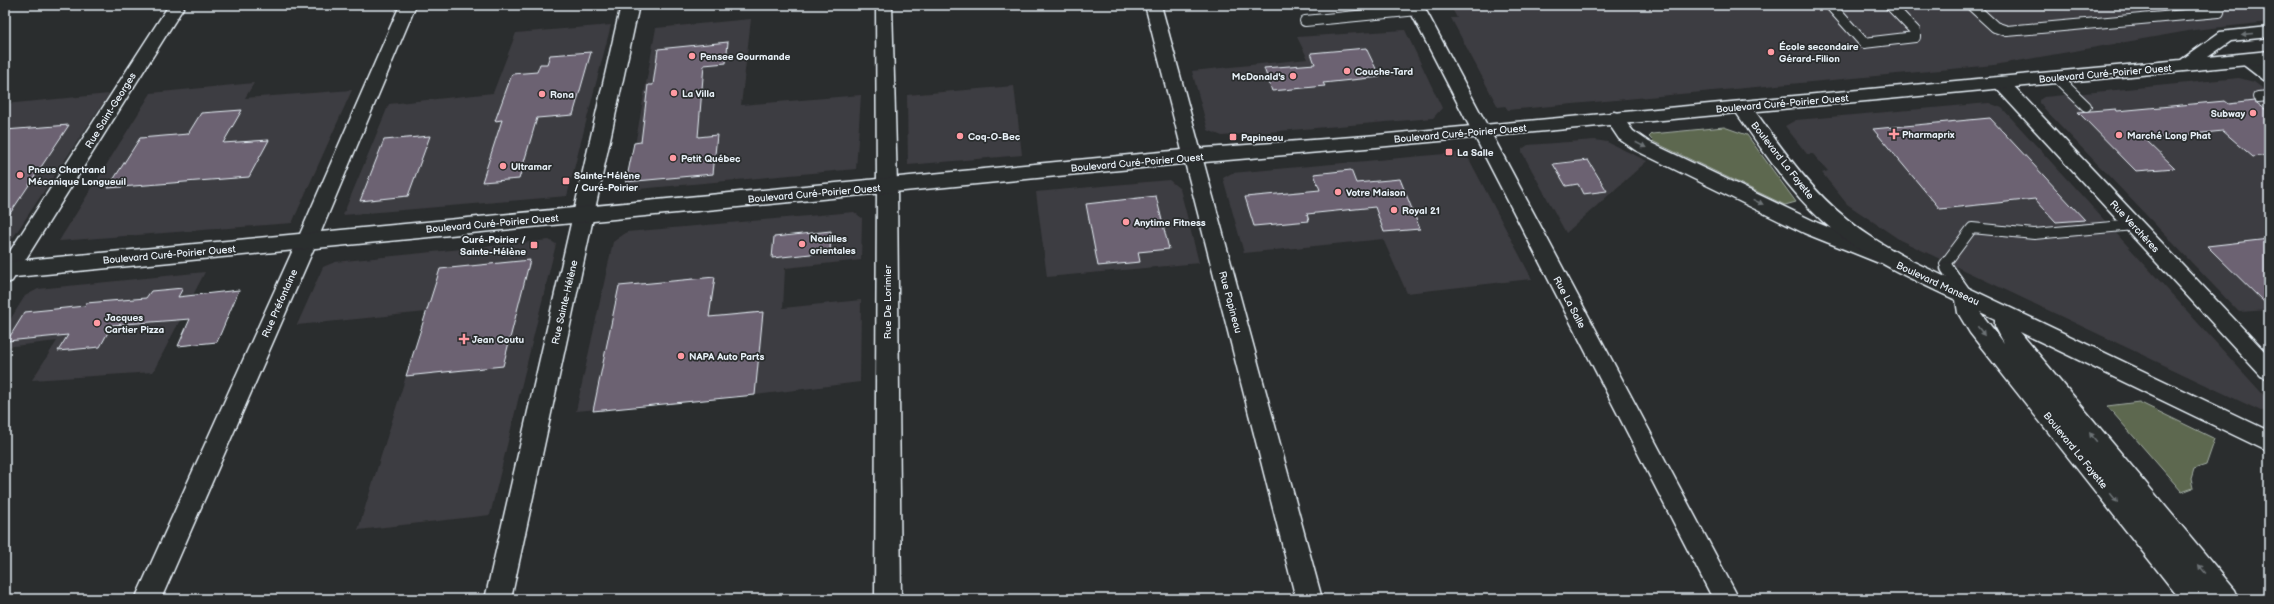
<svg xmlns="http://www.w3.org/2000/svg" width="2274" height="604" viewBox="0 0 2274 604" font-family="'Balsamiq Sans',sans-serif">
	<style>
		.built { fill: #3e3d42 }
		.green { fill: #5d674f; stroke: #a2aca4 }
		.building { fill: #6c6272; stroke: #e8f1f8 }
		.lines { fill: none; stroke-linecap: round; stroke-linejoin: round }
		.service-far1-casing { stroke: #e8f1f8; stroke-width: 12 }
		.service-casing { stroke: #e8f1f8; stroke-width: 15 }
		.minor-casing { stroke: #e8f1f8; stroke-width: 3 }
		.tertiary-casing { stroke: #e8f1f8; stroke-width: 3 }
		.secondary-casing { stroke: #e8f1f8; stroke-width: 3 }
		.service-far1 { stroke: #2a2d2e; stroke-width: 10 }
		.service { stroke: #2a2d2e; stroke-width: 12 }
		.minor { fill: #2a2d2e; fill-rule: evenodd }
		.tertiary { fill: #2a2d2e; fill-rule: evenodd }
		.secondary { fill: #2a2d2e; fill-rule: evenodd }
		.oneway { fill: #6c7275 }
		.poi-dot { fill: #ff9aa2; stroke: #2a2d2e; stroke-width: 1.5 }
		.labels { text-anchor: middle; stroke-width: 3.5; stroke-linejoin: round; paint-order: stroke }
		.poi-label { font-size: 10px; font-weight: bold; fill: #e8f1f8; stroke: #2a2d2e; text-anchor: start }
		.street-label { font-size: 10px; fill: #e8f1f8; stroke: #2a2d2e }
	</style>
	<rect width="100%" height="100%" fill="#2a2d2e"/>
	<filter id="ink" filterUnits="userSpaceOnUse"><feTurbulence type="fractalNoise" baseFrequency=".025" numOctaves="2"/><feDisplacementMap in="SourceGraphic" scale="8" xChannelSelector="R" yChannelSelector="G"/><feConvolveMatrix kernelMatrix="1 2 1 2 8 2 1 2 1" color-interpolation-filters="sRGB"/></filter>
	<g filter="url(#ink)">
		<g class="built">
			<polygon points="1443,5 2269,5 2269,22 2194,30 1994,65 1508,110 1505,106 1498,107 1451,18 1457,18 1451,7 1445,7"/>
			<polygon points="751,19 741,105 861,95 856,169 627,190 656,28"/>
			<polygon points="611,25 567,196 343,215 389,104 493,93 516,33"/>
			<polygon points="1405,30 1442,108 1433,118 1222,136 1208,130 1192,71 1308,59 1297,37"/>
			<polygon points="2239,78 2254,82 2269,93 2269,310 2239,312 2039,103 2039,100 2044,97"/>
			<polygon points="254,83 245,98 352,90 292,223 59,241 151,93"/>
			<polygon points="1014,86 1022,155 908,165 907,95"/>
			<polygon points="109,94 6,248 5,248 5,104"/>
			<polygon points="1989,103 2002,108 2269,401 2269,410 2261,411 1900,240 1847,204 1822,173 1828,171 1813,154 1807,154 1785,126 1796,120"/>
			<polygon points="1595,140 1607,142 1647,161 1566,233 1522,152 1522,149 1528,145"/>
			<polygon points="1456,153 1469,159 1532,279 1407,293 1383,239 1244,253 1223,178 1232,173"/>
			<polygon points="1169,180 1180,189 1199,263 1047,277 1036,192"/>
			<polygon points="854,212 862,218 861,260 785,268 783,308 861,300 860,382 755,395 576,411 613,242 627,232"/>
			<polygon points="549,240 556,244 490,515 358,530 426,312 297,325 323,267 335,262"/>
			<polygon points="205,272 153,372 32,380 57,341 5,347 5,328 25,296 38,289"/>
		</g>
		<g class="green">
			<polygon points="1724,127 1747,135 1796,202 1785,205 1654,142 1649,137 1652,134"/>
			<polygon points="2139,402 2215,439 2206,465 2194,469 2191,479 2193,488 2182,492 2107,406"/>
		</g>
		<g class="building">
			<polygon points="728,42 726,63 704,65 698,137 717,135 713,174 626,182 634,143 641,142 648,85 653,85 658,49"/>
			<polygon points="1366,48 1380,77 1323,83 1325,86 1272,91 1264,68 1315,64 1311,53"/>
			<polygon points="591,52 573,115 537,118 519,179 482,182 502,120 495,121 512,74 537,72 540,64 547,64 550,55"/>
			<polygon points="2225,101 2229,104 2254,101 2269,112 2269,155 2253,157 2223,131 2145,139 2175,168 2136,171 2078,112 2116,109 2117,111"/>
			<polygon points="242,110 223,143 269,140 249,177 108,188 140,138 188,134 201,113"/>
			<polygon points="1990,118 2085,220 2056,222 2035,199 1940,209 1873,129"/>
			<polygon points="69,125 5,221 5,130"/>
			<polygon points="430,136 408,196 360,201 384,140"/>
			<polygon points="1588,160 1607,191 1583,194 1578,184 1566,186 1553,164"/>
			<polygon points="1351,170 1356,183 1400,179 1420,229 1384,232 1375,207 1307,214 1309,221 1254,226 1245,197 1320,190 1314,174"/>
			<polygon points="1156,196 1169,249 1138,252 1140,262 1098,266 1086,204"/>
			<polygon points="831,231 830,252 772,258 774,237"/>
			<polygon points="2269,239 2269,307 2207,246"/>
			<polygon points="530,260 503,366 406,376 440,269"/>
			<polygon points="715,277 709,317 763,312 755,395 593,411 619,286"/>
			<polygon points="183,288 178,297 239,290 217,342 178,346 190,319 112,325 100,347 58,351 68,335 7,341 25,312 85,306 86,303 146,298 151,291"/>
		</g>
		<g class="lines">
			<g class="service-far1-casing">
				<g id="service-far1">
					<polyline points="1830,5 1864,43 1915,37 1915,31 1890,5"/>
					<polyline points="1971,5 1995,27 2007,31 2219,12 2220,8 2216,5"/>
					<polyline points="1305,21 1418,10"/>
					<polyline points="2056,77 2086,106"/>
					<polyline points="2258,97 2269,96"/>
					<polyline points="1948,269 1945,264 1972,228 2034,234 2134,225"/>
				</g>
			</g>
			<g class="service-casing">
				<polyline id="service" points="1947,268 1966,295"/>
			</g>
			<g class="minor-casing">
				<g id="minor">
					<polygon points="169,5 185,5 12,281 5,284 5,259"/>
					<polygon points="400,5 416,5 317,241 161,599 135,599 297,241"/>
					<polygon points="876,5 892,5 897,186 901,599 875,599 877,186"/>
					<polygon points="1145,5 1161,5 1322,599 1296,599"/>
					<polygon points="1407,5 1423,5 1739,599 1713,599"/>
					<polygon points="2247,54 2253,55 2269,67 2269,81 2263,80 2241,63 2238,59 2241,55"/>
					<polygon points="2001,77 2007,79 2269,356 2269,379 2261,376 1995,87 1992,83 1995,79"/>
					<polygon points="1614,112 1620,114 1633,131 1649,142 1818,223 1886,251 1889,256 1886,261 1879,263 1804,233 1635,150 1619,139 1605,118 1608,114"/>
				</g>
			</g>
			<g class="tertiary-casing">
				<g id="tertiary">
					<polygon points="621,5 639,5 511,599 485,599"/>
					<path d="M1742 101 1749 103C1779 144 1807 187 1847 219 1867 236 1889 248 1912 261L2269 431V452L2020 332 2235 590 2239 599H2180L1970 333 1958 313 1956 300C1914 280 1870 261 1834 231 1793 198 1765 153 1735 111L1733 107 1735 103ZM1980 312 1995 319V326L2004 343Z"/>
				</g>
			</g>
			<g class="secondary-casing">
				<polygon id="secondary" points="2269,27 2269,37 2231,41 2208,57 2269,51 2269,63 1366,148 1193,163 5,278 5,262 1193,149 1366,136 2181,60 2220,32"/>
			</g>
			<use href="#service-far1" class="service-far1"/>
			<use href="#service" class="service"/>
			<use href="#minor" class="minor"/>
			<use href="#tertiary" class="tertiary"/>
			<use href="#secondary" class="secondary"/>
		</g>
		<defs><path id="oneway-solid" d="M-6-.8H1V-3.2L6.5 0L1 3.2V.8H-6Z"/></defs>
		<g class="oneway">
			<use href="#oneway-solid" transform="translate(2247 34) rotate(175)"/>
			<use href="#oneway-solid" transform="translate(1641 145) rotate(27)"/>
			<use href="#oneway-solid" transform="translate(1758 202) rotate(26)"/>
			<use href="#oneway-solid" transform="translate(1981 331) rotate(53)"/>
			<use href="#oneway-solid" transform="translate(2093 437) rotate(-129)"/>
			<use href="#oneway-solid" transform="translate(2114 498) rotate(51)"/>
			<use href="#oneway-solid" transform="translate(2202 569) rotate(-130)"/>
		</g>
	</g>
	<g class="poi-dot">
		<circle cx="1771" cy="52" r="4"/>
		<circle cx="692" cy="56" r="4"/>
		<circle cx="1347" cy="71" r="4"/>
		<circle cx="1293" cy="76" r="4"/>
		<circle cx="674" cy="93" r="4"/>
		<circle cx="542" cy="94" r="4"/>
		<circle cx="2253" cy="113" r="4"/>
		<path d="M1892 128h4v4h4v4h-4v4h-4v-4h-4v-4h4z"/>
		<circle cx="2119" cy="135" r="4"/>
		<circle cx="960" cy="136" r="4"/>
		<rect x="1229" y="133" width="8" height="8" rx="2"/>
		<rect x="1445" y="148" width="8" height="8" rx="2"/>
		<circle cx="673" cy="158" r="4"/>
		<circle cx="503" cy="166" r="4"/>
		<circle cx="20" cy="175" r="4"/>
		<rect x="562" y="177" width="8" height="8" rx="2"/>
		<circle cx="1338" cy="192" r="4"/>
		<circle cx="1394" cy="210" r="4"/>
		<circle cx="1126" cy="222" r="4"/>
		<circle cx="802" cy="244" r="4"/>
		<rect x="530" y="241" width="8" height="8" rx="2"/>
		<circle cx="97" cy="323" r="4"/>
		<path d="M462 333h4v4h4v4h-4v4h-4v-4h-4v-4h4z"/>
		<circle cx="681" cy="356" r="4"/>
	</g>
	<g class="labels">
		<g class="poi-label">
			<text x="1779" y="50">École secondaire<tspan x="1779" dy="12">Gérard-Filion</tspan></text>
			<text x="700" y="60">Pensee Gourmande</text>
			<text x="1355" y="75">Couche-Tard</text>
			<text x="1285" y="80" text-anchor="end">McDonald's</text>
			<text x="682" y="97">La Villa</text>
			<text x="550" y="98">Rona</text>
			<text x="2245" y="117" text-anchor="end">Subway</text>
			<text x="1902" y="138">Pharmaprix</text>
			<text x="2127" y="139">Marché Long Phat</text>
			<text x="968" y="140">Coq-O-Bec</text>
			<text x="1241" y="141">Papineau</text>
			<text x="1457" y="156">La Salle</text>
			<text x="681" y="162">Petit Québec</text>
			<text x="511" y="170">Ultramar</text>
			<text x="28" y="173">Pneus Chartrand<tspan x="28" dy="12">Mécanique Longueuil</tspan></text>
			<text x="574" y="179">Sainte-Hélène<tspan x="574" dy="12">/ Curé-Poirier</tspan></text>
			<text x="1346" y="196">Votre Maison</text>
			<text x="1402" y="214">Royal 21</text>
			<text x="1134" y="226">Anytime Fitness</text>
			<text x="810" y="242">Nouilles<tspan x="810" dy="12">orientales</tspan></text>
			<text x="526" y="243" text-anchor="end">Curé-Poirier /<tspan x="526" dy="12">Sainte-Hélène</tspan></text>
			<text x="105" y="321">Jacques<tspan x="105" dy="12">Cartier Pizza</tspan></text>
			<text x="472" y="343">Jean Coutu</text>
			<text x="689" y="360">NAPA Auto Parts</text>
		</g>
		<g class="street-label">
			<text transform="translate(2105 73) rotate(-5)" y="4">Boulevard Curé-Poirier Ouest</text>
			<text transform="translate(1782 103) rotate(-5)" y="4">Boulevard Curé-Poirier Ouest</text>
			<text transform="translate(110 110) rotate(-58)" y="4">Rue Saint-Georges</text>
			<text transform="translate(1460 133) rotate(-5)" y="4">Boulevard Curé-Poirier Ouest</text>
			<text transform="translate(1783 160) rotate(52)" y="4">Boulevard La Fayette</text>
			<text transform="translate(1137 162) rotate(-5)" y="4">Boulevard Curé-Poirier Ouest</text>
			<text transform="translate(814 193) rotate(-5)" y="4">Boulevard Curé-Poirier Ouest</text>
			<text transform="translate(492 223) rotate(-5)" y="4">Boulevard Curé-Poirier Ouest</text>
			<text transform="translate(2135 226) rotate(47)" y="4">Rue Verchères</text>
			<text transform="translate(169 254) rotate(-5)" y="4">Boulevard Curé-Poirier Ouest</text>
			<text transform="translate(1938 283) rotate(25)" y="4">Boulevard Manseau</text>
			<text transform="translate(564 302) rotate(-77)" y="4">Rue Sainte-Hélène</text>
			<text transform="translate(887 302) rotate(-90)" y="4">Rue De Lorimier</text>
			<text transform="translate(1231 302) rotate(75)" y="4">Rue Papineau</text>
			<text transform="translate(1570 302) rotate(62)" y="4">Rue La Salle</text>
			<text transform="translate(279 303) rotate(-66)" y="4">Rue Préfontaine</text>
			<text transform="translate(2076 450) rotate(51)" y="4">Boulevard La Fayette</text>
		</g>
	</g>
	<rect width="2274" height="604" fill="none" stroke="#2a2d2e" stroke-width="20"/>
	<rect x="10" y="10" width="2254" height="584" fill="none" stroke="#e8f1f8" stroke-width="1.5" filter="url(#ink)"/>
</svg>
